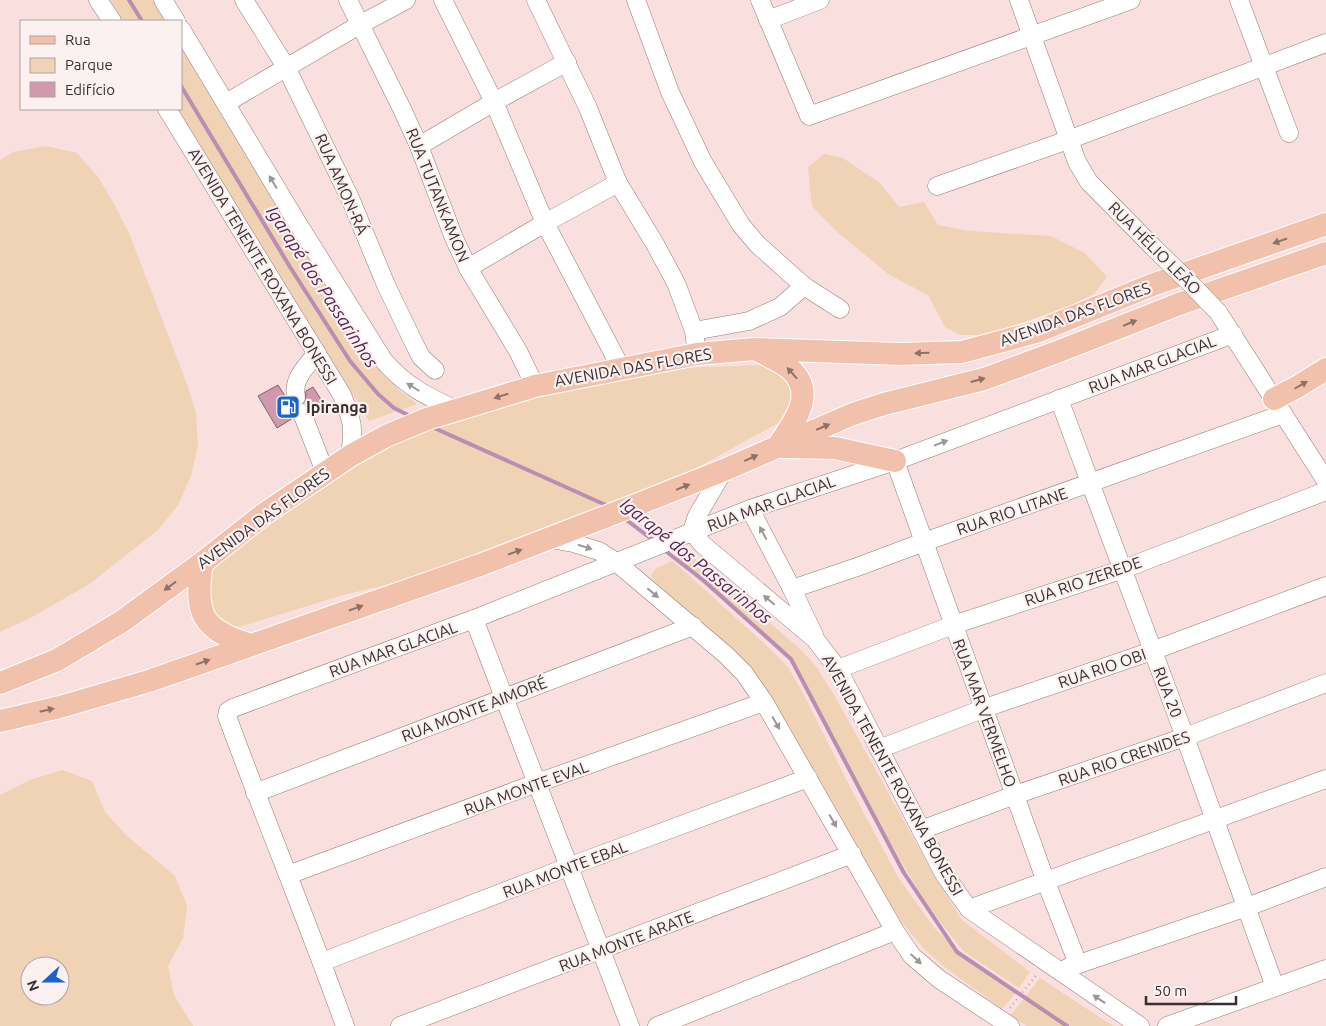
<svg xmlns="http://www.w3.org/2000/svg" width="1326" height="1026" viewBox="0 0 1326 1026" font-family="Ubuntu,sans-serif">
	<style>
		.green { fill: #f0d2b4; fill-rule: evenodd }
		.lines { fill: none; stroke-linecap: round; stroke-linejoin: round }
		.stream { stroke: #ba8eb4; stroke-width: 4 }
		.building { fill: #d298ad; stroke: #7a656c }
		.minor-casing { stroke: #937c7b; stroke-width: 19 }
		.major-casing { stroke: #fff; stroke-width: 24 }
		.path { stroke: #b8a4a3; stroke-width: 2; stroke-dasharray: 1 4; stroke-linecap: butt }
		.minor { stroke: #fff; stroke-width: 18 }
		.major { stroke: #f1c1ac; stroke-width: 22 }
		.minor-bridge-casing { stroke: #937c7b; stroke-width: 19; stroke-linecap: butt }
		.minor-bridge { stroke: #fff; stroke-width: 18 }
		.oneway { fill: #9c9797 }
		.oneway2 { fill: #8c7167 }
		.labels { text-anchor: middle; stroke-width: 4.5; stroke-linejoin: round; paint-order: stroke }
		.street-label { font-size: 16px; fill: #392f2f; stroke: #fcf1f1 }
		.poi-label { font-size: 16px; font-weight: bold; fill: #392f2f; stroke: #fcf1f1; text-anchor: start }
		.water-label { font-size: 18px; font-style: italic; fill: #582253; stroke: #fcf1f1 }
	</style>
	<rect width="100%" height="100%" fill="#f9e0df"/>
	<g class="green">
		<polygon points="110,0 155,0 168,21 123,21"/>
		<polygon points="181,43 380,369 399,390 417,404 369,421 177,109 181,109"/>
		<polygon points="46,146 77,153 98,177 114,204 129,233 187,384 196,413 198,446 191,476 178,505 158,530 88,585 32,617 0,632 0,160 13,152"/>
		<polygon points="824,154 843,158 880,183 899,207 924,202 938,225 970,231 1051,236 1085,253 1107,277 1094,294 1070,306 988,335 960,335 945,327 928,295 888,274 835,230 812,206 808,167"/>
		<path d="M766 365C769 366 774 367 777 370 795 382 795 407 780 422L682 476 403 581 343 595 239 627C217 622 209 610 210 588 211 580 211 575 214 569L249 536 349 466 415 435 496 406 670 368Z"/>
		<polygon points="684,555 693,557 799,648 815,665 833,693 931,870 962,920 1030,972 1019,988 963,951 925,902 852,777 790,655 674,560"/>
		<polygon points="673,561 767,646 787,666 803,693 850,787 898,877 935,929 970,960 1017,992 1002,1009 942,965 923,948 900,920 756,675 657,587 651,576 656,568"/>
		<path d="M62 770 92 781 105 812 127 836 175 876 187 906 183 938 168 966 174 995 193 1026H0V795L30 780ZM30 966H60V996H30Z"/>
		<polygon points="1040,978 1113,1026 1027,1026 1010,1016"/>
	</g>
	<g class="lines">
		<g class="stream">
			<polyline points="129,0 142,21"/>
			<polyline points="181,86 290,267 350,361 378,394 394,408 410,416"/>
			<polyline points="432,427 608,506"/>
			<polyline points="624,518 654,541"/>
			<polyline points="663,549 703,580 791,659 904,873 957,952 1067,1026"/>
		</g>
	</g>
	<g class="building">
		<polygon points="278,385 285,396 287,403 293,407 291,412 293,418 277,428 258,396"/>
		<polygon points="313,387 322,401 311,407 305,403 306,391"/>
	</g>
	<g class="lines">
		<g class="minor-casing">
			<g id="minor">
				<polyline points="98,0 112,21"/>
				<polyline points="163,0 176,21"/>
				<polyline points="244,0 286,67 350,198 386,285 411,337 421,357 435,370"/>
				<polyline points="348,0 402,109 419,146 454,238 468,268 518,351 535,386"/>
				<polyline points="443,0 494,102 545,223 621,368"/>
				<polyline points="536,0 588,108 618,183 655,244 676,283 694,331 697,354"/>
				<polyline points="636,0 670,92 703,162 741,225 758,245 804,286 840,309"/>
				<polyline points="760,0 809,116 1131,0"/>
				<polyline points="1019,0 1077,162 1089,182 1154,248"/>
				<polyline points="1239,0 1289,133"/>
				<polyline points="768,20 820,0"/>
				<path d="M181 29 295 219 384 361C407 387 425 395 456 410"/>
				<polyline points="226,103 361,24 406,0"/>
				<path d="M167 109 342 395C353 423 354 426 350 456"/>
				<polyline points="419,146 494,102 567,62"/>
				<polyline points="937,186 1068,140 1326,43"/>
				<polyline points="468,268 545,223 618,183"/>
				<polyline points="1218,312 1326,481"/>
				<polyline points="694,331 749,321 780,307 804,286"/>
				<path d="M296 397C292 379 306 367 317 353"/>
				<polyline points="1059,399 1185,737 1275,987"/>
				<polyline points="302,413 325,472"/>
				<polyline points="895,461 1046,882 1078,964"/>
				<polyline points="750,509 792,589 814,635"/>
				<polyline points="692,531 702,544 815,639 838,669 944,874 969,909 1140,1026"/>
				<polyline points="692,531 697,516 724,470"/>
				<polyline points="551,539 573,543 599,551 616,562 726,655 744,673 764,702 895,931 912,956 939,979 1010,1026"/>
				<polyline points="792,589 857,567 924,542 1283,414"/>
				<polyline points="474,619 630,1026"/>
				<polyline points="838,669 953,625 1121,570 1326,491"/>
				<polyline points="879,749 985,708 1152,651 1326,586"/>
				<polyline points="255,793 693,626"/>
				<polyline points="921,830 1015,795 1185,737 1326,683"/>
				<polyline points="288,875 537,783 764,702"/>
				<polyline points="969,909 1326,779"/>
				<polyline points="322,962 568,867 808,778"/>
				<polyline points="1067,968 1247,907 1326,877"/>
				<path d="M345 1026C308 922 265 820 227 716L228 711 233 708 474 619 750 509 895 461 1233 334"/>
				<polyline points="400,1026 852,854"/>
				<polyline points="657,1026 895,931"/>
				<polyline points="1167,1026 1326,969"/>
			</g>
		</g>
		<g class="major-casing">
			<g id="major">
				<path d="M759 351C768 356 780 361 789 368 818 393 794 422 778 446"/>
				<polyline points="1274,399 1297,387 1326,369"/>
				<polyline points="784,447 835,448 895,461"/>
				<path d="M202 563C194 613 201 630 251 645"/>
				<polyline points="0,683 57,660 121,622 202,563 264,514 350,456 386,436 427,419 535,386 697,354 754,349 900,354 962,352 1036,332 1152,285 1326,224"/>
				<polyline points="0,721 60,707 149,681 480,565 641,503 724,470 853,414 884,404 984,379 1057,352 1179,304 1326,253"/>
			</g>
		</g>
		<polyline class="path" points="1010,1008 1038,973"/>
		<use href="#minor" class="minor"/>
		<use href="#major" class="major"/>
		<g class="minor-bridge-casing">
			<polyline id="minor-bridge" points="1154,248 1189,282 1218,312"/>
		</g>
		<use href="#minor-bridge" class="minor-bridge"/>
	</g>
	<defs><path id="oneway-solid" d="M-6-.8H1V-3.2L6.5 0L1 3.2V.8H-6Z" transform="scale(1.25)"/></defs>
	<g class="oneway">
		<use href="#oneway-solid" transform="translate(273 182) rotate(-121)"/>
		<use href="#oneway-solid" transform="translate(413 387) rotate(-148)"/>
		<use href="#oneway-solid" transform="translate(941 443) rotate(-21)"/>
		<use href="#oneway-solid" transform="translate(763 533) rotate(-118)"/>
		<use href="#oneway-solid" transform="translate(585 547) rotate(17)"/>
		<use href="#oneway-solid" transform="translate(653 593) rotate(40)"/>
		<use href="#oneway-solid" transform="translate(769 600) rotate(-140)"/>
		<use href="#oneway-solid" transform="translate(776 723) rotate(60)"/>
		<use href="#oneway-solid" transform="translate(833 821) rotate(60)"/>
		<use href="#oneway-solid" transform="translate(916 959) rotate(43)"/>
		<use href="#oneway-solid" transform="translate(1099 999) rotate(-146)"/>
	</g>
	<g class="oneway2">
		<use href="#oneway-solid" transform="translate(1280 241) rotate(161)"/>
		<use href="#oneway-solid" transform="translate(1130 323) rotate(-22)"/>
		<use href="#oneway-solid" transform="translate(922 353) rotate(178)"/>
		<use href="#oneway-solid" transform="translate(792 373) rotate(-132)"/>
		<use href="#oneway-solid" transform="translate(978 380) rotate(-15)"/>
		<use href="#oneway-solid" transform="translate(1301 385) rotate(-30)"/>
		<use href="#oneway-solid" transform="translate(501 396) rotate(163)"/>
		<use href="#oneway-solid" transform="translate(823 427) rotate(-23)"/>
		<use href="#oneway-solid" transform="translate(751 458) rotate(-24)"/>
		<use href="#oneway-solid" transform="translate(683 487) rotate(-22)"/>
		<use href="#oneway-solid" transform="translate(515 552) rotate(-20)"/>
		<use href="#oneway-solid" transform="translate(170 586) rotate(144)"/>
		<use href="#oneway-solid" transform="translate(356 608) rotate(-19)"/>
		<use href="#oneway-solid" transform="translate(203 662) rotate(-19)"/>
		<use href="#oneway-solid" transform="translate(47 710) rotate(-13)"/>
	</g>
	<defs>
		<g id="fuel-square" transform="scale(1.25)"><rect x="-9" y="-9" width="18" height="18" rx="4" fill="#1b63ce" stroke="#fcf1f1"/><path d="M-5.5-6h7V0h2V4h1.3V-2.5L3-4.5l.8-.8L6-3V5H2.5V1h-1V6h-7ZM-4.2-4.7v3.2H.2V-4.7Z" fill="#fff"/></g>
	</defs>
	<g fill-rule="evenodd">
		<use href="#fuel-square" x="288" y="407"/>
	</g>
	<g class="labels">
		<g class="street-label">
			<text transform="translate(342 184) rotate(66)" y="6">RUA AMON-RÁ</text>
			<text transform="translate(438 195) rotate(68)" y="6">RUA TUTANKAMON</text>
			<text transform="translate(1155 248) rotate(45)" y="6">RUA HÉLIO LEÃO</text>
			<text transform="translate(263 266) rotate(59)" y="6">AVENIDA TENENTE ROXANA BONESSI</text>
			<text transform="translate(1075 314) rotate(-20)" y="6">AVENIDA DAS FLORES</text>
			<text transform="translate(1152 364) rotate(-21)" y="6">RUA MAR GLACIAL</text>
			<text transform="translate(633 367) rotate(-10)" y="6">AVENIDA DAS FLORES</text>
			<text transform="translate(771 503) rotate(-20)" y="6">RUA MAR GLACIAL</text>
			<text transform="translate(1012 511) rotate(-19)" y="6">RUA RIO LITANE</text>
			<text transform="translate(263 518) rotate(-36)" y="6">AVENIDA DAS FLORES</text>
			<text transform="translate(1083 581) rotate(-19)" y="6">RUA RIO ZEREDE</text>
			<text transform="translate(393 649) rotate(-20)" y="6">RUA MAR GLACIAL</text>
			<text transform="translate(1102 668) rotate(-19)" y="6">RUA RIO OBI</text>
			<text transform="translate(1168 692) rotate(69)" y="6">RUA 20</text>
			<text transform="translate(474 709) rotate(-21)" y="6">RUA MONTE AIMORÉ</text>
			<text transform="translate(985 713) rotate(70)" y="6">RUA MAR VERMELHO</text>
			<text transform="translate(1124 758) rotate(-19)" y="6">RUA RIO CRENIDES</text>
			<text transform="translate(893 775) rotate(61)" y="6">AVENIDA TENENTE ROXANA BONESSI</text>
			<text transform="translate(526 788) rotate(-20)" y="6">RUA MONTE EVAL</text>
			<text transform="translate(565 869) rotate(-21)" y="6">RUA MONTE EBAL</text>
			<text transform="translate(626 941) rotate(-21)" y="6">RUA MONTE ARATE</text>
		</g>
		<g class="poi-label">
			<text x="306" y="413">Ipiranga</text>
		</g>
		<g class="water-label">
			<text transform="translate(322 287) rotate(57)" y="6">Igarapé dos Passarinhos</text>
			<text transform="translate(696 561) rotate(39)" y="6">Igarapé dos Passarinhos</text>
		</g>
	</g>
	<rect x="20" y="20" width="162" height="90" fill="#fcf1f1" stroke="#aea3a3"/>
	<rect x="30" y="36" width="25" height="8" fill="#f1c1ac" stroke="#aea3a3"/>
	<text x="65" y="45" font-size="15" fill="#392f2f">Rua</text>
	<rect x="30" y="58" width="25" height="15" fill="#f0d2b4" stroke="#aea3a3"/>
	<text x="65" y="70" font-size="15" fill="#392f2f">Parque</text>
	<rect x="30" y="82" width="25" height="15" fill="#d298ad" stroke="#aea3a3"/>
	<text x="65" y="95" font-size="15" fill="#392f2f">Edifício</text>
	<g transform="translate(45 981) rotate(249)"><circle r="24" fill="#fcf1f1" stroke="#aea3a3"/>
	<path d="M0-4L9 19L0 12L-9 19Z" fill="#1b63ce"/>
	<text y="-8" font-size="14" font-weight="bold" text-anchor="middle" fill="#392f2f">N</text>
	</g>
	<path d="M1146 996v8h90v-8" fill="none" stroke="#392f2f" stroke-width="2.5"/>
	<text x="1154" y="996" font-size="15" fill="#392f2f" stroke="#fcf1f1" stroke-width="4" paint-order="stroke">50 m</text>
</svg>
